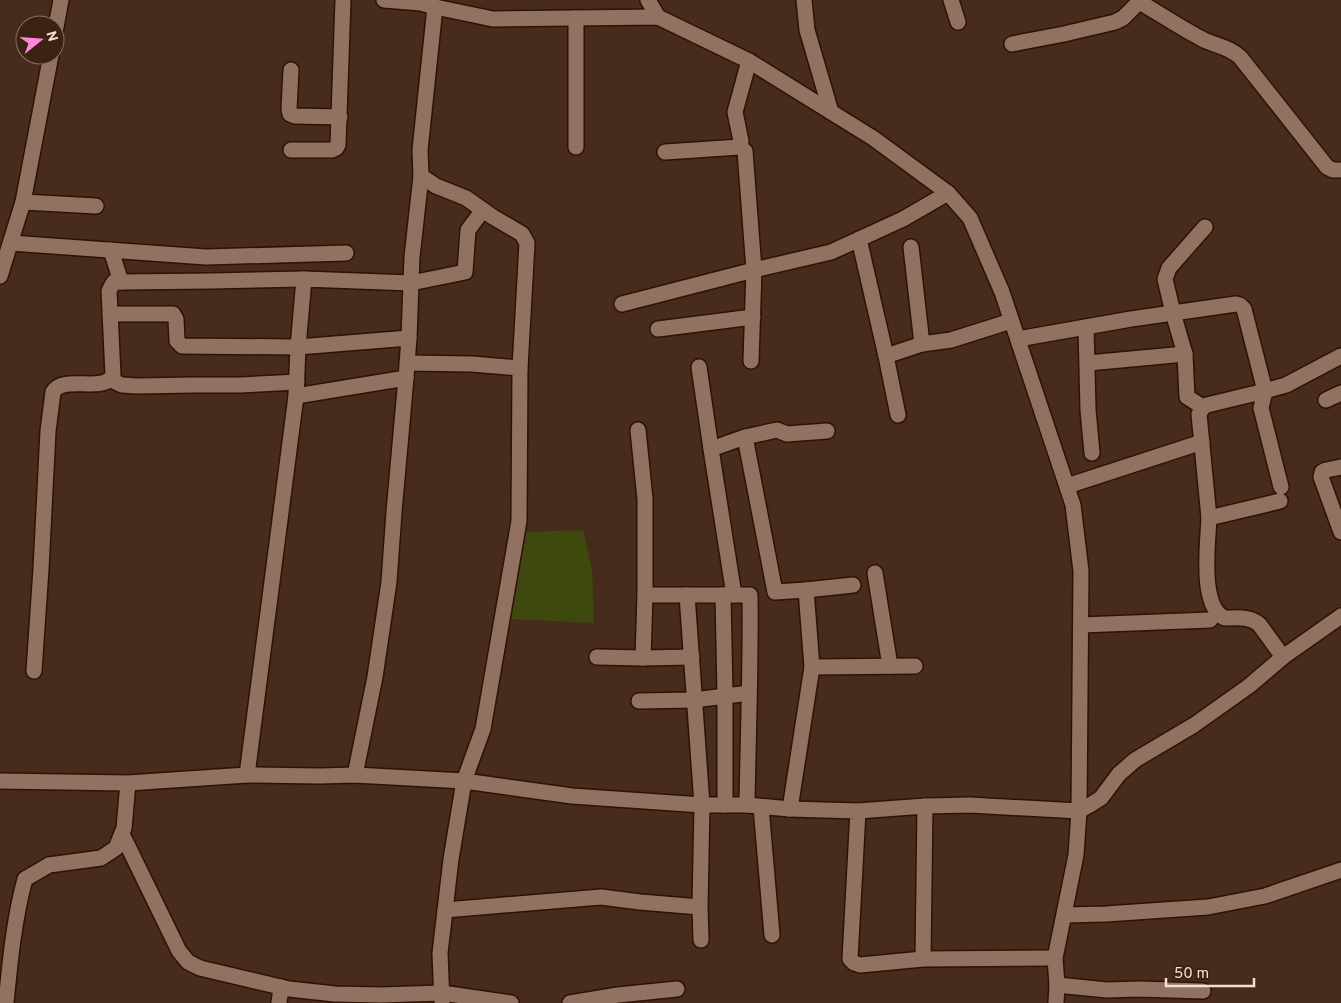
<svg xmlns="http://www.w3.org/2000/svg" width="1341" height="1003" viewBox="0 0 1341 1003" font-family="Overpass,sans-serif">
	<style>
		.green { fill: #3e490d }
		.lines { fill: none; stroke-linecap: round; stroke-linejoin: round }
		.minor-casing { stroke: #2d1305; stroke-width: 18 }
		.minor { stroke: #917160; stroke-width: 15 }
	</style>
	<rect width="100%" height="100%" fill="#472c1d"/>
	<polygon class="green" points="583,530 592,570 594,623 511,619 525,532"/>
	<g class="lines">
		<g class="minor-casing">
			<g id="minor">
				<polyline points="384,0 421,3 435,7 493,19 658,17 749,61 873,138 948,193 970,218 1002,292 1073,505 1081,571 1079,811 1076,855 1055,958 1057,985 1056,1003"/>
				<polyline points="648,0 658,17"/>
				<polyline points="804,0 807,30 831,112"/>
				<polyline points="951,0 958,22"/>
				<path d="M1139 0 1143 4C1163 16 1183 29 1204 40 1217 46 1229 47 1240 57L1327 167 1333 170H1341"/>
				<polyline points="435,7 420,150 421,176 436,186 466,198 493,217 522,234 527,243 520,368 519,521 483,729 464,781 451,859 440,953 442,1003"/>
				<polyline points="55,32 61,0"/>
				<polyline points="1012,44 1064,34 1115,22 1123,18 1140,1"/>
				<polyline points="291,70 289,109 290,114 295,116 340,117"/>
				<polyline points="576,147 576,18"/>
				<polyline points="740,147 741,141 735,112 749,61"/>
				<polyline points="291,150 332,150 336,148 338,145 343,0"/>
				<polyline points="665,152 740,147 745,151 754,270 831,252 903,219 948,193"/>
				<polyline points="23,202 96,206"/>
				<polyline points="859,239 886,356 898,415"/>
				<polyline points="11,243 206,257 346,253"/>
				<polyline points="911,247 922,344"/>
				<polyline points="111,250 121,282"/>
				<polyline points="0,276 23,202 51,55"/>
				<polyline points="622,304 754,270 751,361"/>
				<polyline points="110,314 173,314 176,319 177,341 182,346 298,347 409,338 406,378"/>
				<polyline points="1086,327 1088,410 1092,453"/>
				<polyline points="658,329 753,317"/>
				<polyline points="409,338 411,283 465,272 468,230 483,210"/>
				<polyline points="1018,339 1131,319 1236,304 1240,305 1244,309 1265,391 1261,408 1281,487"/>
				<polyline points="886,356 922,344 951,340 1011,321"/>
				<polyline points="407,363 472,364 520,368"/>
				<polyline points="1088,363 1185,354"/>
				<polyline points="699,367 711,449"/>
				<polyline points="111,380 122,385 137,386 194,385 240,385 297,382"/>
				<polyline points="296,396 406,378 394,512 389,582 375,677 355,775"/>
				<polyline points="1326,400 1341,393"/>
				<polyline points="1203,407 1187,397 1185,354 1173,313 1165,279 1169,268 1205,227"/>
				<polyline points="638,430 645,499 645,595 734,595"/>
				<polyline points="745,437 777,430 787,434 827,431"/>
				<polyline points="1341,467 1326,470 1322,472 1321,477 1341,532"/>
				<polyline points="1067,486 1202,442"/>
				<path d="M1280 501 1209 518C1208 542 1199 607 1225 618 1237 618 1249 616 1259 624L1283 657"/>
				<polyline points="1209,518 1199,414 1203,407 1207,405 1265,391 1286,385 1341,356"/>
				<polyline points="875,573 890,666"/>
				<polyline points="806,590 853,585"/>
				<polyline points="687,595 702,805 700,907 701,940"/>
				<polyline points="723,595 725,695 725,805"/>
				<polyline points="1081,625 1210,620"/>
				<polyline points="597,657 643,658 692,657"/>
				<polyline points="643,658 645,595"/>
				<polyline points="812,667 915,666"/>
				<path d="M34 671 41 569 48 431 53 392C64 374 104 394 113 375L109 291 112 285 114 282H121L211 281 304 279"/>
				<polyline points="639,701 694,700 749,693"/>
				<polyline points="247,775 296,396 298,347 304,279 411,283 412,257 421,176"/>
				<polyline points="0,781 128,783 247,775 320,776 355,775 464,781 572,796 702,805 747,805 790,809 858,811 850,959 854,963 860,965 923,959 1055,958"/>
				<path d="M747 805C748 735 751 665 750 595H734L711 449 745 437 775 592 806 590 812 667 790 809"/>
				<polyline points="925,806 970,805 1079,811 1090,805 1101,798 1119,774 1135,760 1194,725 1249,686 1283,657 1341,616"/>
				<polyline points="761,807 772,935"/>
				<polyline points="858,811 925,806 923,959"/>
				<polyline points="122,834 179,951 188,962 200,968 289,989 335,994 380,995 442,993 511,1003"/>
				<polyline points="445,910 601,897 640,902 700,907"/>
				<polyline points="1065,915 1106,914 1208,907 1265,896 1341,870"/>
				<polyline points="1057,985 1107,990 1139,989 1203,991"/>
				<path d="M6 1003C10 962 14 919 25 879L49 865 101 858 116 848 124 828 128 783"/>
				<polyline points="279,1003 281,987"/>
				<polyline points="570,1003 618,995 677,989"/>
			</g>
		</g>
		<use href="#minor" class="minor"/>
	</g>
	<g transform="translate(40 40) rotate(73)"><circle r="24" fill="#3c2213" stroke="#856e61"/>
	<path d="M0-4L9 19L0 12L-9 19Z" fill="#fe85e0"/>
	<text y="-8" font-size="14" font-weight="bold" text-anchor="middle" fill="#f2e0d6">N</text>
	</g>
	<path d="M1166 978v8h88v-8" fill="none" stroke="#f2e0d6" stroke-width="2.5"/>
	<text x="1174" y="978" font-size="15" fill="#f2e0d6" stroke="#3c2213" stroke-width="4" paint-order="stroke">50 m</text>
</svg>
